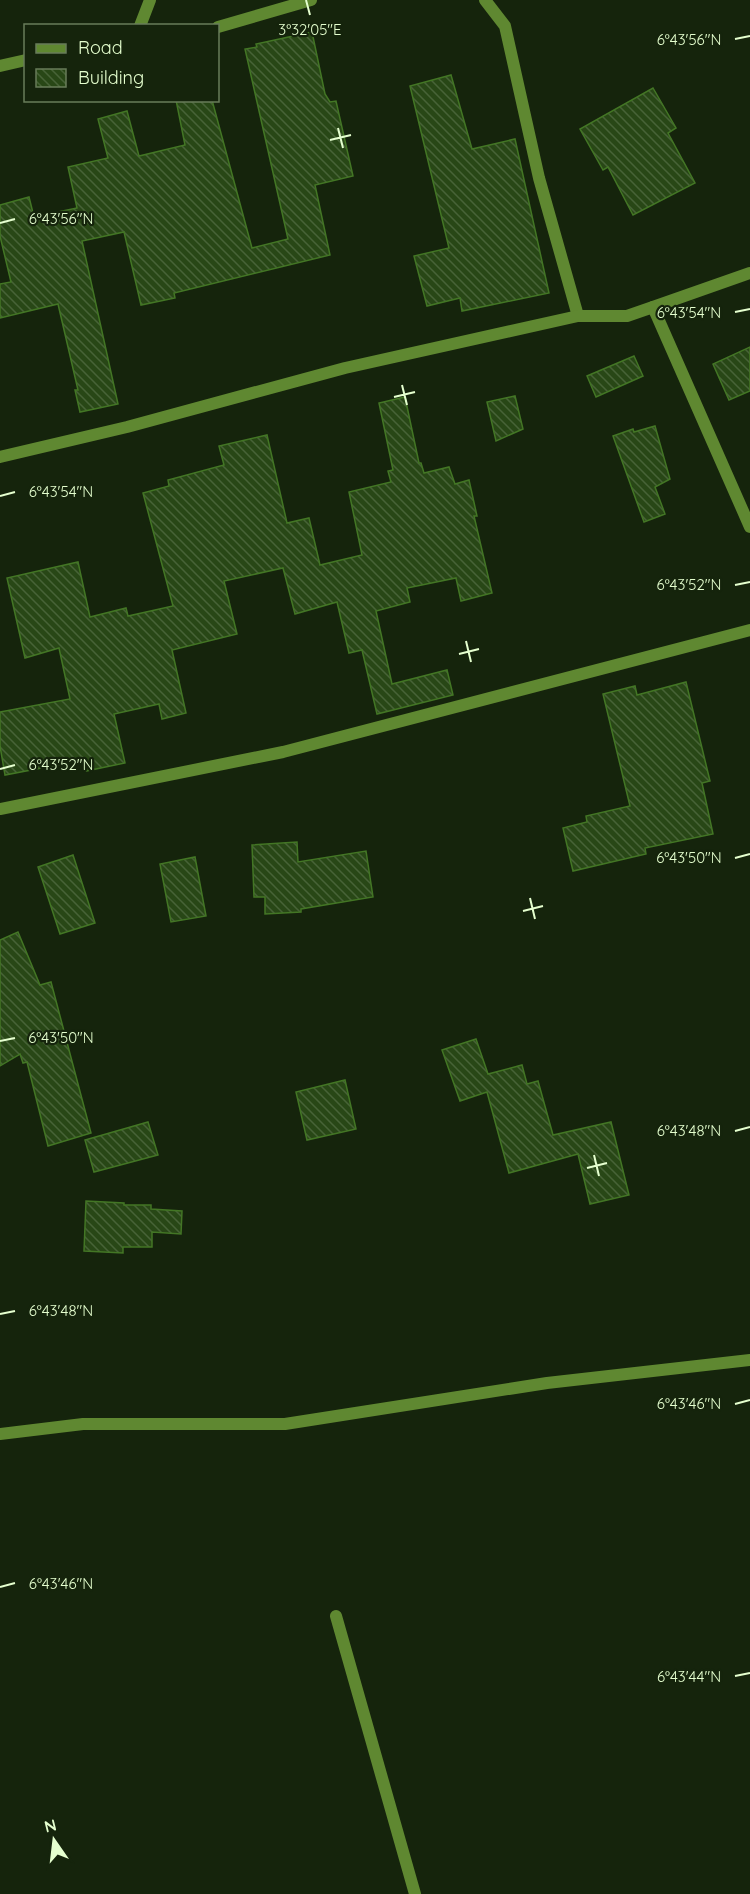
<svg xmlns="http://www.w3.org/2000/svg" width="750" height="1894" viewBox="0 0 750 1894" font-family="Quicksand,sans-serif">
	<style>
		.building { fill: url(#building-back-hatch); stroke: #437625; stroke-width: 1.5 }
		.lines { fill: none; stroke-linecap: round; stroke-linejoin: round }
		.lane { stroke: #5f8831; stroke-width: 12 }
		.street { stroke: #5f8831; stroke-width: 12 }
		.ticks { fill: none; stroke: #e5ffcf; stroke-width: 2 }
		.ticks-label { font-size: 15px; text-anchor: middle; fill: #e5ffcf; stroke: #15240c; stroke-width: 4.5; stroke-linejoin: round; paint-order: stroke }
	</style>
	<defs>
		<pattern id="building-back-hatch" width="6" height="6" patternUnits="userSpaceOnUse" patternTransform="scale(1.5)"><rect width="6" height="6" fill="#284716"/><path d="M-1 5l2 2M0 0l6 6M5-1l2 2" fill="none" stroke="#476337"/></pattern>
	</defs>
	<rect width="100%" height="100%" fill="#15240c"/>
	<g class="building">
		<polygon points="312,32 325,94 330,102 336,101 353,176 315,185 330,255 174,293 175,298 141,305 124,232 82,241 118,404 80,412 75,390 78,390 58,304 0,318 0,284 11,282 0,236 0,205 29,197 34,217 77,208 68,167 108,158 98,119 127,111 139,156 185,145 176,100 212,100 252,248 288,239 245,49 257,47 256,44"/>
		<polygon points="451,75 472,149 515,139 549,293 462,311 460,298 427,306 414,256 449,248 410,86"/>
		<polygon points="653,88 676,128 668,133 695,183 633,215 608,167 603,170 580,129"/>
		<polygon points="750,347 750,391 729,400 713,364"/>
		<polygon points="634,356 643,376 596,397 587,376"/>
		<polygon points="515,396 523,429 496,441 487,402"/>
		<polygon points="405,397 419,463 421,463 424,473 449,467 455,484 469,480 477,516 474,516 492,593 461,601 456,578 407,588 410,602 376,611 392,684 447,670 453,695 377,714 362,650 349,653 337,602 295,614 283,568 224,581 237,634 172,650 186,713 162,719 159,704 114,714 125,763 86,771 83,760 5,775 0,746 0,712 70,699 59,648 25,658 7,578 78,562 90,617 126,608 128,616 173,606 143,493 169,486 168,480 224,465 219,446 267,435 287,523 309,518 320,565 362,555 349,492 391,482 388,471 393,470 379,403"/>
		<polygon points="655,426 670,479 655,487 665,514 644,522 613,436 633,429 634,432"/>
		<polygon points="686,682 710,781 702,783 713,834 645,848 646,854 573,871 563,828 587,822 586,816 630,806 603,694 635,686 637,695"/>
		<polygon points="297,842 298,862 366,851 373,897 301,909 301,912 265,914 265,897 254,897 252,845"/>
		<polygon points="73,855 95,923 60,934 38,867"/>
		<polygon points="195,857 206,916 171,922 160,864"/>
		<polygon points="18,932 40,985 51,982 91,1133 48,1146 27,1062 23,1063 20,1054 0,1066 0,940"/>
		<polygon points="476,1039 488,1074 522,1065 527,1084 538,1081 553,1135 611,1122 629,1195 590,1204 578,1154 509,1173 487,1092 460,1101 442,1050"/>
		<polygon points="345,1080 356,1129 307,1140 296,1092"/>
		<polygon points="148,1122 158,1155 94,1172 85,1140"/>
		<polygon points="86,1201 124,1203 124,1205 151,1205 151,1209 182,1211 181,1234 152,1232 152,1247 123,1247 123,1253 84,1251"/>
	</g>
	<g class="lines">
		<polyline class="lane" points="0,1434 83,1424 285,1424 547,1383 750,1360"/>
		<g class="street">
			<polyline points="485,0 505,26 539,178 578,316"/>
			<polyline points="140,26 150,0"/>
			<polyline points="218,27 311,0"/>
			<polyline points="0,66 26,60"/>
			<polyline points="653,307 750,273"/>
			<polyline points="0,457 127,427 345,368 578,316 627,316 653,307 750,527"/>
			<polyline points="0,809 283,752 750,630"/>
			<polyline points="336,1616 415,1894"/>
		</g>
	</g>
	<path class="ticks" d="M306 0 310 15M735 39 750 36M338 128 343 148M330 140 351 135M0 223 15 219M735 312 750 309M402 385 407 405M394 397 415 392M0 496 15 492M735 585 750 582M466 641 471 662M459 654 479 649M0 769 15 765M735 858 750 854M530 898 535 919M523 911 543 906M0 1041 15 1038M735 1131 750 1127M594 1155 599 1176M587 1168 607 1163M0 1314 15 1311M735 1404 750 1400M0 1587 15 1583M735 1676 750 1673"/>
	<g class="ticks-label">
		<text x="310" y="35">3°32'05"E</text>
		<text x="689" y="45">6°43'56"N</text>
		<text x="61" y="224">6°43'56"N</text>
		<text x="689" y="318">6°43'54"N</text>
		<text x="61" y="497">6°43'54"N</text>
		<text x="689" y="590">6°43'52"N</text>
		<text x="61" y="770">6°43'52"N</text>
		<text x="689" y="863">6°43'50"N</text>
		<text x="61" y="1043">6°43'50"N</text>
		<text x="689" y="1136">6°43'48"N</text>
		<text x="61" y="1316">6°43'48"N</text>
		<text x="689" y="1409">6°43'46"N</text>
		<text x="61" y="1589">6°43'46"N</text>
		<text x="689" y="1682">6°43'44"N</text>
	</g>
	<rect x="24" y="24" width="195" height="78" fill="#15240c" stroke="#687c5a" stroke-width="1.5"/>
	<rect x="36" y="44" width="30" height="9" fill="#5f8831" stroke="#687c5a" stroke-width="1.5"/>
	<text x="78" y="54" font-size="18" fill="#e5ffcf">Road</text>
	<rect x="36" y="69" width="30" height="18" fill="url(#building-back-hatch)" stroke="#687c5a" stroke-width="1.5"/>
	<text x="78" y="84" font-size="18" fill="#e5ffcf">Building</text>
	<g transform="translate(54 1840) rotate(346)" stroke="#15240c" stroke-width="4.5" paint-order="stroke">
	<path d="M0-4.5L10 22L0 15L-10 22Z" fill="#e5ffcf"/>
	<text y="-9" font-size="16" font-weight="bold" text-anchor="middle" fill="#e5ffcf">N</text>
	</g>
</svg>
